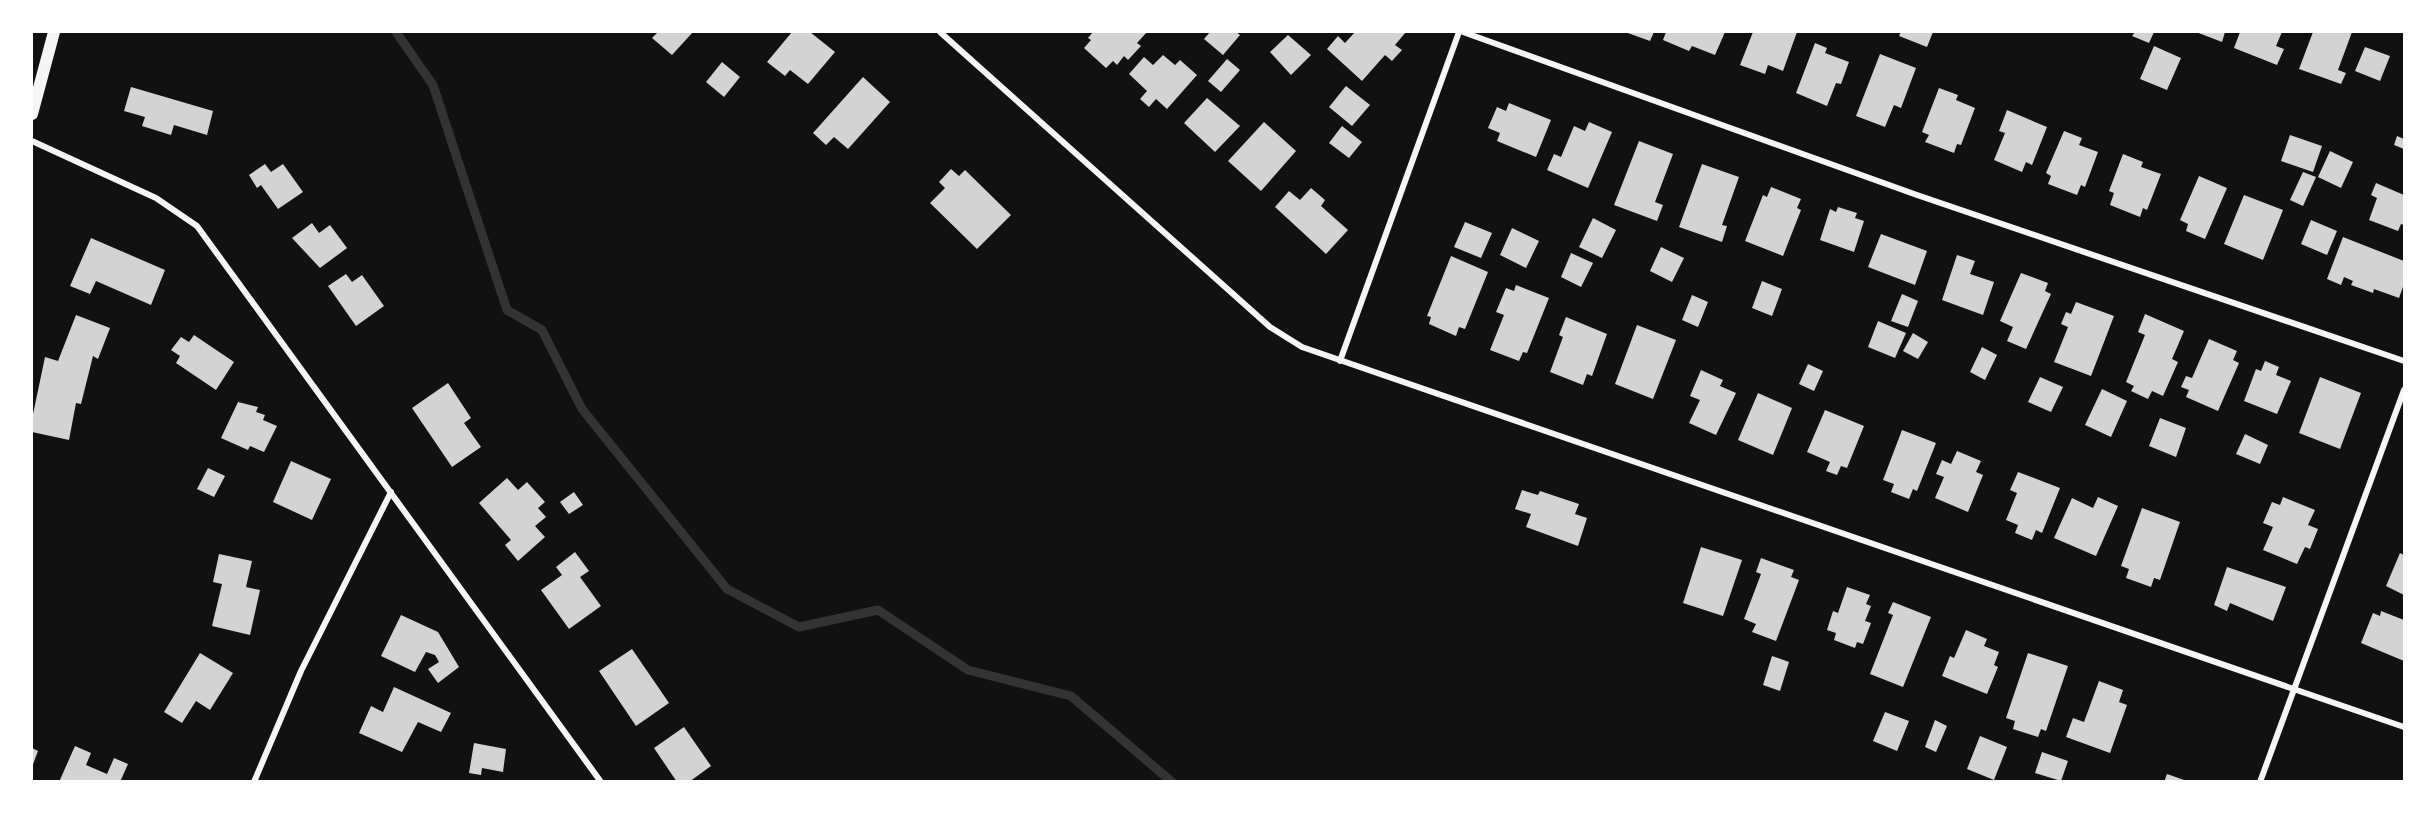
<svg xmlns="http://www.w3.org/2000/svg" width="2436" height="813" viewBox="0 0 2436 813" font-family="Cabin,sans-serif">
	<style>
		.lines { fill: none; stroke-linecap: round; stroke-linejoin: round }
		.stream { stroke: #333; stroke-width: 9 }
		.building { fill: #d3d3d3 }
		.minor { stroke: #f5f5f5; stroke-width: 6 }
		.secondary { stroke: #f5f5f5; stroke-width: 12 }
	</style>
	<rect width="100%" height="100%" fill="#111"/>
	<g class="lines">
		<polyline class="stream" points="396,32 433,85 507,310 542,330 582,409 727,589 799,627 878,610 968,670 1071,696 1172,782"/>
	</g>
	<g class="building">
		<polygon points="658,32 693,32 672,55 652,38"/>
		<polygon points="792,32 810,32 835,52 808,84 790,70 785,76 767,62"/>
		<polygon points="1093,32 1147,32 1137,43 1141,46 1128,60 1124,56 1117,65 1113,61 1106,68 1084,48 1091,40 1088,38"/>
		<polygon points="1210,32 1236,32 1240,35 1223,55 1204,39"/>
		<polygon points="1355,32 1406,32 1395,45 1402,50 1392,61 1385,55 1362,81 1327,49 1338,36 1345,43"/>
		<polygon points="1625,32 1654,32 1650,41"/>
		<polygon points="1666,32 1725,32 1715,55 1692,46 1689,51 1663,40"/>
		<polygon points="1753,32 1797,32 1783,71 1768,65 1765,74 1740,65"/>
		<polygon points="1901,32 1933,32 1927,47 1899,36"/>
		<polygon points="2135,32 2154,32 2149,43 2132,36"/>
		<polygon points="2196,32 2225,32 2222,42"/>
		<polygon points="2240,32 2282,32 2276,46 2284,49 2277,65 2234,48"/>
		<polygon points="2313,32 2352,32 2338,70 2346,73 2341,84 2299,69"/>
		<polygon points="1288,35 1311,55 1291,75 1270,52"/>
		<polygon points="1815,43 1827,48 1825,53 1849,62 1841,84 1836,83 1827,106 1796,93"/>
		<polygon points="2154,46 2181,58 2167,90 2140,79"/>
		<polygon points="2365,47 2390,56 2380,81 2355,71"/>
		<polygon points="1880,54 1916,68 1901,108 1894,105 1885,127 1856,116"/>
		<polygon points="1163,55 1175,65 1180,60 1197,75 1167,109 1156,99 1149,107 1140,99 1147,91 1129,74 1144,57 1153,65"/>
		<polygon points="1227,59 1240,70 1221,92 1208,81"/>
		<polygon points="722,62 740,77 724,97 706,82"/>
		<polygon points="863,77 890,102 848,149 834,137 826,145 813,133"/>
		<polygon points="1346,86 1370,105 1352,126 1329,107"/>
		<polygon points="131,87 213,111 207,135 174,125 171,135 142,126 145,117 124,111"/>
		<polygon points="1939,88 1958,95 1956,100 1975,108 1961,145 1957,144 1954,153 1925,142 1929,135 1922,132"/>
		<polygon points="1207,98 1240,126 1215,152 1184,123"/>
		<polygon points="1509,103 1551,120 1536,157 1497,141 1500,133 1488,128 1497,107 1506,111"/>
		<polygon points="2007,110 2047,127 2032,165 2026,162 2022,172 1994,160 2005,133 1999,131"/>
		<polygon points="1264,122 1296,151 1261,191 1228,161"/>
		<polygon points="1589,122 1612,132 1588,188 1547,170 1554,154 1561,157 1574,126 1585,131"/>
		<polygon points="1342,126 1362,142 1349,158 1329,143"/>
		<polygon points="2064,131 2082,138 2079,145 2098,152 2085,187 2081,185 2077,195 2048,184 2051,176 2046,173"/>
		<polygon points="2290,135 2322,146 2313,172 2281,161"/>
		<polygon points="2397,136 2404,139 2404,149 2394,145"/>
		<polygon points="1639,141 1673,154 1655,202 1663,205 1657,221 1614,205"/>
		<polygon points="2330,151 2353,162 2341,188 2318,177"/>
		<polygon points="2123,154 2143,162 2141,167 2161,174 2147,210 2143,208 2140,217 2110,205 2114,193 2109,191"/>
		<polygon points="265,164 271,172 283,164 303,192 278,209 261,185 257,188 249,175"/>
		<polygon points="1702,164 1739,177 1722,225 1727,226 1722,242 1679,227"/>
		<polygon points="951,169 959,176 965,170 1011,215 977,249 930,203 945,188 939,182"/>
		<polygon points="2303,172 2316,177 2303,206 2290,200"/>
		<polygon points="2199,176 2227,188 2205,239 2186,231 2188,224 2180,220"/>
		<polygon points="2376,183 2404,195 2404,225 2401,224 2398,231 2369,220 2377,198 2371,195"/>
		<polygon points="1771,187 1801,199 1797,208 1801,210 1783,256 1745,241 1763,195 1767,197"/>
		<polygon points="1311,188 1325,200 1321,206 1348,230 1326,254 1275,207 1289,191 1300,200"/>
		<polygon points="2244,195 2283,210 2263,260 2224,244"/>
		<polygon points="1838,207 1857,213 1855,218 1864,221 1854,252 1820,240 1830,209 1836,212"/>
		<polygon points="1593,218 1616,230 1602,258 1579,247"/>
		<polygon points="2311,220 2337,231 2327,255 2301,244"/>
		<polygon points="1465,222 1492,233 1481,258 1454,247"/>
		<polygon points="312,223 319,233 330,225 347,248 320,268 292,238"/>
		<polygon points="1512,228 1539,241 1526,268 1500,255"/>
		<polygon points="1881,234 1927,251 1915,285 1868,267"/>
		<polygon points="2343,237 2404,261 2404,284 2399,298 2374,289 2373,293 2351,285 2353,281 2344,277 2341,285 2327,279"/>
		<polygon points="91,238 165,270 151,305 96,281 90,294 70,286"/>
		<polygon points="1661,247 1684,258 1672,282 1650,271"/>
		<polygon points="1571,253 1593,263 1581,287 1561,277"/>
		<polygon points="1957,255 1975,261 1970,274 1994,282 1983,315 1942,300"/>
		<polygon points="1451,256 1488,272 1465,329 1459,327 1456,336 1429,324 1431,317 1427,316"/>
		<polygon points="2021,273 2048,283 2045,291 2051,294 2026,349 2007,341 2013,327 2000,321"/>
		<polygon points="346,274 352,282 362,275 384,306 356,326 328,286"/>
		<polygon points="1762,281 1782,289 1772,316 1752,308"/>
		<polygon points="1516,285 1549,298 1527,353 1523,352 1519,361 1490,350 1504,315 1496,312 1506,288 1514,291"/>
		<polygon points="1902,294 1918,301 1908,327 1891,321"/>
		<polygon points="1692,295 1708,302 1698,327 1682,320"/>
		<polygon points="2076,302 2114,316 2091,376 2054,362 2068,327 2061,324 2066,312 2071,314"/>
		<polygon points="2145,314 2184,331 2172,359 2178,362 2163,396 2152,391 2148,399 2131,391 2134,386 2126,382 2145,335 2138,332"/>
		<polygon points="76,315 110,328 98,359 93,356 81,404 76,403 69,440 32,432 32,419 45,357 58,361"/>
		<polygon points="1566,317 1607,334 1592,376 1587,374 1583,385 1550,372 1563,337 1559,335"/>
		<polygon points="1878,321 1906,333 1895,358 1868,347"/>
		<polygon points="1637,325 1676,340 1653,399 1615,384"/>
		<polygon points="1913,333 1928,342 1918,359 1903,351"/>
		<polygon points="194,335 234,362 216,390 176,363 180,356 171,350 181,337 189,342"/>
		<polygon points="2209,339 2237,351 2233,360 2239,363 2218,411 2186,397 2189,390 2181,387 2186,376 2192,378"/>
		<polygon points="1982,347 1997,355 1985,380 1970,372"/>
		<polygon points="2265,361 2279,367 2276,375 2291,381 2277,414 2244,401 2256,369 2261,371"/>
		<polygon points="1808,364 1823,371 1814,391 1799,384"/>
		<polygon points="1701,370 1723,380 1720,386 1736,393 1716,435 1689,423 1700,400 1690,396"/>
		<polygon points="2040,377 2063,387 2051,412 2028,402"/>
		<polygon points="2320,377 2361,393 2340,449 2299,433"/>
		<polygon points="448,383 471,418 464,423 481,447 452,467 412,408"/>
		<polygon points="2102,389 2127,401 2111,437 2085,425"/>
		<polygon points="1758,393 1792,408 1773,455 1738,440"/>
		<polygon points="238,402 258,407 256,412 265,415 263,420 277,426 264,452 250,446 248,450 221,438"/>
		<polygon points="1825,410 1864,426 1847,468 1841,466 1837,475 1826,471 1830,462 1807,452"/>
		<polygon points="2160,418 2186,428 2176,457 2149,446"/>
		<polygon points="1902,430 1936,443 1917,491 1913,489 1909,499 1891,492 1894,484 1883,480"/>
		<polygon points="2245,434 2268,445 2260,464 2236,454"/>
		<polygon points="1957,451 1981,461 1976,472 1983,475 1968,512 1935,498 1944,477 1936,474 1942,460 1951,464"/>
		<polygon points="291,461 331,479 312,520 273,502"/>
		<polygon points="208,468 225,476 214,497 197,489"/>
		<polygon points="2018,472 2060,488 2042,533 2036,530 2032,540 2015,533 2018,525 2006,520 2017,493 2010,490"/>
		<polygon points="507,478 518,490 527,482 545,502 538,508 546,517 535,526 545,537 518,561 505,545 511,540 479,503"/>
		<polygon points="1522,490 1538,495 1540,491 1579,504 1575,514 1587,518 1578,546 1526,527 1531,514 1515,509"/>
		<polygon points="574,492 583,505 569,514 560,502"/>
		<polygon points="2098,497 2118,506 2096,556 2054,538 2072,498 2093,508"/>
		<polygon points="2283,497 2315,510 2308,525 2318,529 2310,549 2305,547 2297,564 2263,550 2273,527 2263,523 2272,502 2280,505"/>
		<polygon points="2142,508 2180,522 2160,580 2154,578 2151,587 2126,578 2129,569 2121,566"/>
		<polygon points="1701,547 1742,560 1723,616 1683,603"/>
		<polygon points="575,552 589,571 580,577 601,606 569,629 541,590 562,575 556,567"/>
		<polygon points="2400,553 2404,555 2404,595 2386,586"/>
		<polygon points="219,554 252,561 246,587 260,590 250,635 212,626 222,584 213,582"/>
		<polygon points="1761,558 1794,570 1791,577 1799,580 1776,641 1752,632 1756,624 1744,619 1761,574 1756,572"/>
		<polygon points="2227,567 2286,587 2273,621 2230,603 2227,611 2214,605"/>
		<polygon points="1847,587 1870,595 1866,604 1871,606 1865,621 1871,623 1863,644 1857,642 1855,648 1834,640 1836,633 1827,630 1833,611 1838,613"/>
		<polygon points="1893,602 1931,617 1903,687 1870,674 1893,615 1888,613"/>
		<polygon points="2381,611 2404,620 2404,661 2361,643 2373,613 2380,616"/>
		<polygon points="401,615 438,632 459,667 438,683 428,669 439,662 435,655 426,652 415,672 381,656"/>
		<polygon points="1966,630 1987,639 1984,646 1999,652 1994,665 1998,667 1987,694 1942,676 1950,656 1954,658"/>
		<polygon points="632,649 669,703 636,726 599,671"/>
		<polygon points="200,653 233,673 210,710 196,701 182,723 164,712"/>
		<polygon points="2028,653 2068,666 2046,731 2041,729 2038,737 2013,729 2015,721 2006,718"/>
		<polygon points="1772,656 1789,662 1780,691 1763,685"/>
		<polygon points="2099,681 2123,690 2119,702 2127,705 2110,753 2066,737 2073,718 2084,722"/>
		<polygon points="394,687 451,713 441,732 418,722 402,752 359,733 371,706 383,712"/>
		<polygon points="1885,712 1909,721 1897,751 1873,741"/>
		<polygon points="1935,720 1947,726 1936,752 1925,747"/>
		<polygon points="684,727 711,766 689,782 677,782 654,748"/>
		<polygon points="1980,736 2007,747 1994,780 1967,769"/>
		<polygon points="474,743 506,749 503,772 482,768 481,775 469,773"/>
		<polygon points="75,746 91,753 86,765 107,774 114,758 128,764 120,782 59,782"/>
		<polygon points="32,748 38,751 32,767"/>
		<polygon points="2042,752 2068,761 2061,781 2035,773"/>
		<polygon points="2167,774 2187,781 2187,782 2164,782"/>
	</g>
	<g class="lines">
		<g class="minor">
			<polyline points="940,32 1270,327 1302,347 2404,727"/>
			<polyline points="1463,32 1917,195 2404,361"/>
			<polyline points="32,141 156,198 197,226 601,782"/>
			<polyline points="1340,361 1459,32"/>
			<polyline points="254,782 301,671 391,492"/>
			<polyline points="2260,782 2404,390"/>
		</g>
		<polyline class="secondary" points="32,114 54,32"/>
	</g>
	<rect width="2436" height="813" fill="none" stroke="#ffffff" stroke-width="66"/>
</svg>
